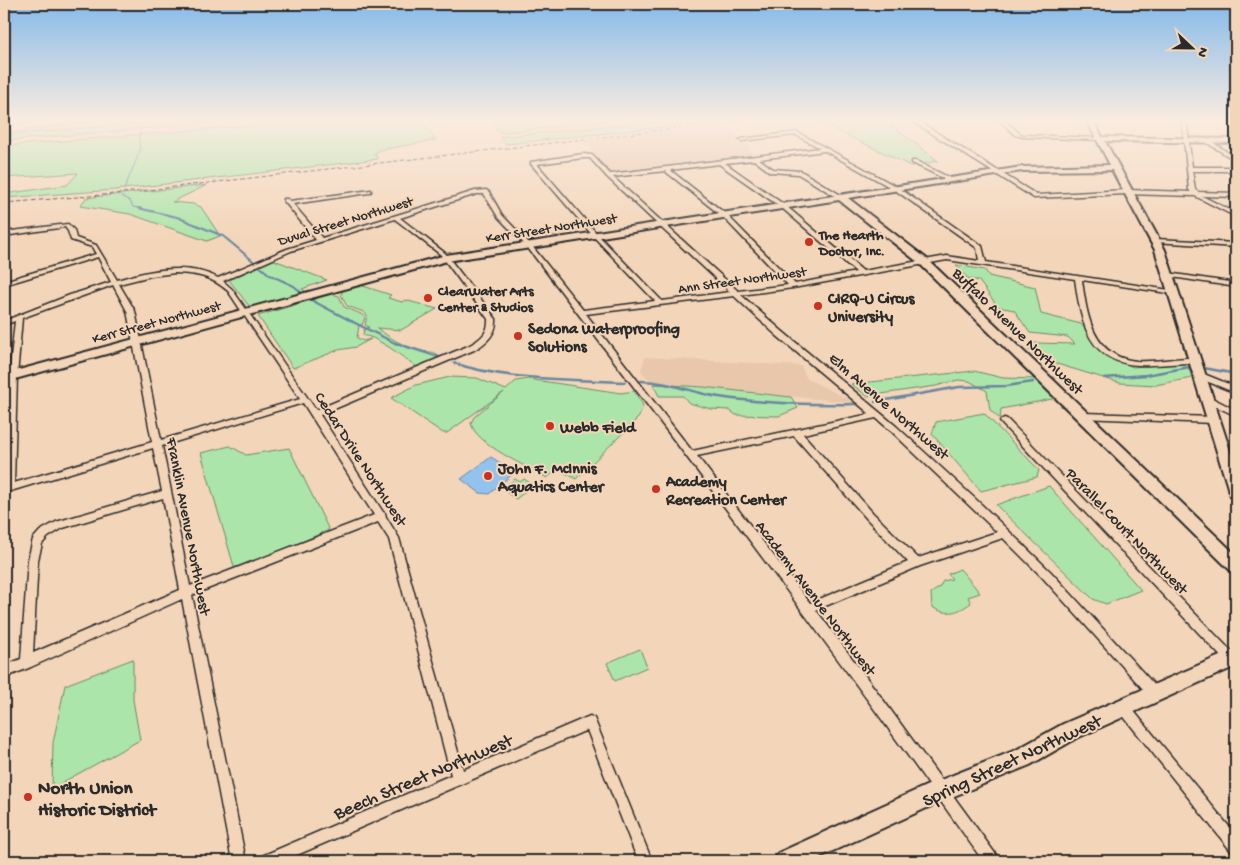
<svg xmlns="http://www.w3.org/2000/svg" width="1240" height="865" viewBox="0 0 1240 865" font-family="'Gochi Hand',sans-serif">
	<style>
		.built { fill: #e8c7aa }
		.green { fill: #ace5a9; stroke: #6c886a }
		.water { fill: #91c3ee; stroke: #6886a0 }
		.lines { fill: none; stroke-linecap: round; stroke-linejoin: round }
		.stream-far2 { stroke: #6886a0; stroke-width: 1 }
		.stream-far1 { stroke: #6886a0; stroke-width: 2 }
		.stream { stroke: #6886a0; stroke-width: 2.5 }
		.street-casing { stroke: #2b2b2b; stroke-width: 3 }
		.secondary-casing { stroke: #2b2b2b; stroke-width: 4 }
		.street { fill: #f3d5b9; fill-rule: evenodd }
		.secondary { fill: #f3d5b9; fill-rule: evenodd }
		.rail { stroke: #2b2b2b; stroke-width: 1; stroke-dasharray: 4.5 2.5; stroke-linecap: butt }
		.poi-dot { fill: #c8321e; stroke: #f3d5b9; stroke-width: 2 }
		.labels { text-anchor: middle; stroke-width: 4; stroke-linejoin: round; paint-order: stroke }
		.far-street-label { font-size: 14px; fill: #2b2b2b; stroke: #f3d5b9 }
		.far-poi-label { font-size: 14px; font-weight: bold; fill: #2b2b2b; stroke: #f3d5b9; text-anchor: start }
		.poi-label { font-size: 16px; font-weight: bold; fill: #2b2b2b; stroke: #f3d5b9; text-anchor: start }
		.street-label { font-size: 16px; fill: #2b2b2b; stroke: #f3d5b9 }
		.near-street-label { font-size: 19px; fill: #2b2b2b; stroke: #f3d5b9 }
		.near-poi-label { font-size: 19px; font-weight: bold; fill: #2b2b2b; stroke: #f3d5b9; text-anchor: start }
	</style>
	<rect width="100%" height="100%" fill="#f3d5b9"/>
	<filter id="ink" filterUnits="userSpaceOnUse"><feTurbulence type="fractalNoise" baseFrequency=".02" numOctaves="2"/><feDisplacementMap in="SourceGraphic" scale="10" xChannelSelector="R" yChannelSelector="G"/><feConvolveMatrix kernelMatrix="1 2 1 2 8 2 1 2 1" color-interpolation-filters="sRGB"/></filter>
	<g filter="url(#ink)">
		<g class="built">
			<polygon points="727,125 744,145 748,144 751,148 748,149 755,157 611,175 584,140"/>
			<polygon points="645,357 801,366 807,379 856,403 703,387 653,384 641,371"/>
		</g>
		<g class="green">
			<polygon points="106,119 251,119 4,141 4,133"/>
			<polygon points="326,119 421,119 436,140 380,150 374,154 378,159 115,190 4,198 4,194 67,185 78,173 4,178 4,146"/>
			<polygon points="491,119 626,119 500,133"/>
			<polygon points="675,119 736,119 506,144 500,137"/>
			<polygon points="883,119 938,161 911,166 815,120"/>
			<polygon points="207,185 172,202 193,204 201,207 220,236 207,241 130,214 80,206 86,198"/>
			<polygon points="274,260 327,280 302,289 308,293 258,306 249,306 229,280"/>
			<polygon points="956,265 985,270 989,276 1035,287 1041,314 1081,324 1102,353 1133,367 1187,363 1192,378 1155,385 1120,383 1037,358 1029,350 1035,343 1075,344 1068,337 1030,333 1014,310 998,307 979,281 967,278"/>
			<path d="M360 285 391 295 388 298 402 302 405 300 437 309 401 330 377 328C389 338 406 347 420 351 426 352 431 351 437 354L438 358 417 367 389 347 373 338 363 335 364 330 369 327 365 325 367 316 364 312 347 306 341 295 343 290Z"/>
			<polygon points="331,294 339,296 344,307 361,314 365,318 362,325 359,325 357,338 363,341 371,339 356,347 338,350 293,368 258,316"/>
			<polygon points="974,371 1003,378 1037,379 1057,398 1001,409 1000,419 990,410 987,391 969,381 958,380 936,386 867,396 851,384"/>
			<path d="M450 377 477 378 506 390 516 381 528 379 621 393 634 391 643 405 639 417 576 479 558 469 547 478C528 467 475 444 471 423L474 417 504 392 447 433H443L391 398 416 385Z"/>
			<polygon points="653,384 703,387 791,397 798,408 779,416 736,415 729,410 711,409 689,403 683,396 659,396"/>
			<polygon points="984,413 1039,470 1037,477 981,491 932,434 936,422"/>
			<polygon points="230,446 246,455 289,448 329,530 235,570 201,453"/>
			<polygon points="515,479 520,482 524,479 533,485 516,499 507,493 511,489 506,486"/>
			<polygon points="1049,486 1141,590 1106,604 1093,599 996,505"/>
			<path d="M960 569 980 593 968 597 971 603C957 613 947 616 932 607L931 593 939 588 943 581 952 579 948 574Z"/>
			<polygon points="640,649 647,667 615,681 607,663"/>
			<polygon points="133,659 133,700 140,740 52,788 53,743 65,685"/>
		</g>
		<polygon class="water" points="491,457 515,472 489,494 480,493 461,479"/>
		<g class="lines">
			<g class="stream-far2">
				<polyline points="4,135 188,119"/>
				<polyline points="124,190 140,151 139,136 142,123"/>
				<polyline points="121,196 130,201 133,207 143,209"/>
			</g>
			<g class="stream-far1">
				<polyline points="138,208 177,217 223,236 270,275 294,286 303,294"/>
				<polyline points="311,300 353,322"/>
			</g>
			<g class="stream">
				<polyline points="351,321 395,343 439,357"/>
				<path d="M454 363C502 380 573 380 625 382"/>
				<polyline points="1204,368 1236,374"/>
				<polyline points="1104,378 1146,375 1190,367"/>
				<path d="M641 381C669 381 692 393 719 397 766 404 810 405 857 404"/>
				<polyline points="875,402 959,387 1007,386 1033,382"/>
			</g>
			<g class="street-casing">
				<g id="street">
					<polygon points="31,119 48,119 4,125 4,123"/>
					<polygon points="909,119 915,119 1037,195 1126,190 1191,192 1189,190 1182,119 1186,119 1192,167 1236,167 1236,171 1192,171 1195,189 1198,192 1236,193 1236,197 1202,196 1236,213 1236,217 1195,196 1126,194 1034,198"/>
					<polygon points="998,119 1003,119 1019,133 1023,135 1100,138 1102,139 1100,140 1023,137 1015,135"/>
					<path d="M797 132 899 188 982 246 986 262 1176 291V293L1174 294 1082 280C1087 317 1093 357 1137 361 1153 362 1170 359 1187 358L1194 359 1198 361 1194 363C1176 363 1158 366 1139 365 1088 363 1081 322 1075 279L947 260 793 288 741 295 782 331 896 426 982 505 1051 572 1159 690 1161 694 1159 698 1155 700 1151 698 1043 578 1003 538 920 566 816 610 884 701 997 856 999 861H983C837 653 682 450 528 248L498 217 484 194H477L400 218 445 253 496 319C497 334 486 343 474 350L320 415 383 512 385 513 386 517 399 538 463 770 590 716 594 718 652 861H638L587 730 283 861H260L262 856 451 775 389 539 378 522 192 595 246 861H232L182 599 31 667 4 678V666L21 659 28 560 33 539 40 531 56 522 162 491 153 448 4 493 9 376 15 321 4 325V321L70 295 111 282 98 257 4 285V281L96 254 92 247 71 240 68 231 65 227 4 236V232L68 224 74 230 76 238 96 245 117 280C149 270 188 262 218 278L287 249 316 240 284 201V199H288L290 201 371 190V192L369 193 293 204 322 238 475 191 486 190 489 192 502 215 532 246 583 310 655 301 594 237 531 164V162L583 154 592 155 610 174 820 148 796 135 741 141 739 140 741 139ZM825 151 895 190 977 248 979 261 947 256 863 271 786 206 725 163 754 160 770 172 798 174 840 199H844V197L801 171 773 169 759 159ZM583 158H590L607 177 730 292 662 301 598 235 537 164ZM719 164 782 208 856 272 795 284 727 215 670 170ZM665 171 723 217 788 285 738 291 613 177ZM395 219 441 255 488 319C489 333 480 340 468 346L316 410 232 289 223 281 291 251ZM175 273C198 274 210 276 228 291L300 399 161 440 135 311 119 284 151 276ZM113 285 127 311 152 442 14 483 17 376 22 318ZM734 296 776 335 870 414 692 451 586 314ZM303 403 374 515 190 586 162 446ZM876 418 890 430 997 532 918 558 873 513 803 434ZM794 436 867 519 908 562 810 603 697 456ZM163 498 180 590 33 653 38 560 42 544 48 537 63 528Z"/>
					<polygon points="1204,139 1208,139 1236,158 1236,161 1204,141"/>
					<polygon points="912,161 916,161 954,180 949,181 912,163"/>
					<polygon points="1156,239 1236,243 1236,247 1154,242 1153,241"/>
					<polygon points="1168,273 1236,283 1236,287 1166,276 1166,274"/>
					<polygon points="1199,372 1236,387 1236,393 1196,377 1195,375 1196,373"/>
					<polygon points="1206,395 1236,410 1236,416 1203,400 1202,398 1203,396"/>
					<polygon points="1083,413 1214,417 1218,420 1214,423 1080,418 1079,416"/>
					<polygon points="1004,418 1007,419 1235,655 1235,663 1231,664 1227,663 1001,423 1000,421"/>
					<polygon points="1124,702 1128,704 1236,835 1236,853 1231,851 1120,712 1118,708 1120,704"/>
				</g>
			</g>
			<g class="secondary-casing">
				<g id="secondary">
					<polygon points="1086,119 1093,119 1102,137 1236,139 1236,143 1105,141 1165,250 1236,469 1236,497 1231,495 1229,491 1155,250 1112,170 1022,171 848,198 927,259 1236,555 1236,572 1230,570 919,263 839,200 447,261 4,382 4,374 446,255 1022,167 1110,165"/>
					<polygon points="1236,649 1236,666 1077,738 1030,765 942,801 811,861 775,861 778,853 928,785 1016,750 1063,724"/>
				</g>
			</g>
			<use href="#street" class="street"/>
			<use href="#secondary" class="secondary"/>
			<polyline class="rail" points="4,203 114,194 756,119"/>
		</g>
	</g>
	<linearGradient id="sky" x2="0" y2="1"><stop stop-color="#85baea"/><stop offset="0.5" stop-color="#faece0"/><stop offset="1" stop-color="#faece0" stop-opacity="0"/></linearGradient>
	<rect width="1240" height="240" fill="url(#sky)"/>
	<g class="poi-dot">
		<circle cx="809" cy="242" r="5"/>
		<circle cx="428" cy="298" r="5"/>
		<circle cx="818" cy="306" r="5"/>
		<circle cx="518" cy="336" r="5"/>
		<circle cx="550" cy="426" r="5"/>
		<circle cx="488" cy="476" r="5"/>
		<circle cx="656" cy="489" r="5"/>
		<circle cx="28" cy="797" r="5"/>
	</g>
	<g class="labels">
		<g class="far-street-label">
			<text transform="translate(345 220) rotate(-17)" y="5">Duval Street Northwest</text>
			<text transform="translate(551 227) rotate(-9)" y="5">Kerr Street Northwest</text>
			<text transform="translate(742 279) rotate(-8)" y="5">Ann Street Northwest</text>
			<text transform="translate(156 321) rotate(-15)" y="5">Kerr Street Northwest</text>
		</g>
		<g class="far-poi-label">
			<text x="819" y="239">The Hearth<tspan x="819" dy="16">Doctor, Inc.</tspan></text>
			<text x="438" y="295">ClearWater Arts<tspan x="438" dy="16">Center &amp; Studios</tspan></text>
		</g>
		<g class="poi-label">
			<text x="828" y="303">CIRQ-U Circus<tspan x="828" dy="18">University</tspan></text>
			<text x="528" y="333">Sedona Waterproofing<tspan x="528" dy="18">Solutions</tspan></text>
			<text x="560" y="432">Webb Field</text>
			<text x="498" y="473">John F. McInnis<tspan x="498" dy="18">Aquatics Center</tspan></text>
			<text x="666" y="486">Academy<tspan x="666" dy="18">Recreation Center</tspan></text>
		</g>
		<g class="street-label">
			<text transform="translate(1019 330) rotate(44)" y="6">Buffalo Avenue Northwest</text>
			<text transform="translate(890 405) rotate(41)" y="6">Elm Avenue Northwest</text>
			<text transform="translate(362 458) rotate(57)" y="6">Cedar Drive Northwest</text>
			<text transform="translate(190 526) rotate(79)" y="6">Franklin Avenue Northwest</text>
			<text transform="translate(1128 530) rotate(46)" y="6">Parallel Court Northwest</text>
			<text transform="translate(817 597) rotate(53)" y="6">Academy Avenue Northwest</text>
		</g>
		<g class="near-street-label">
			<text transform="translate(1011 759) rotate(-25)" y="7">Spring Street Northwest</text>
			<text transform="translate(422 775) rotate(-23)" y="7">Beech Street Northwest</text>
		</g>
		<g class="near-poi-label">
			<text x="38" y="793">North Union<tspan x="38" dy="22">Historic District</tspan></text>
		</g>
	</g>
	<rect width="1240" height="865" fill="none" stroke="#f3d5b9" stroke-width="20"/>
	<rect x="10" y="10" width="1220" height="845" fill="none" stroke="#2b2b2b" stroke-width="2" filter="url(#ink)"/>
	<g transform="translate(1192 48) rotate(112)" stroke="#f3d5b9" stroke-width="4" paint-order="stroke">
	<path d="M0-4L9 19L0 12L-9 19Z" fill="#2b2b2b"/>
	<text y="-8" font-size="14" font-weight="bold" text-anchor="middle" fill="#2b2b2b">N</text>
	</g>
</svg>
